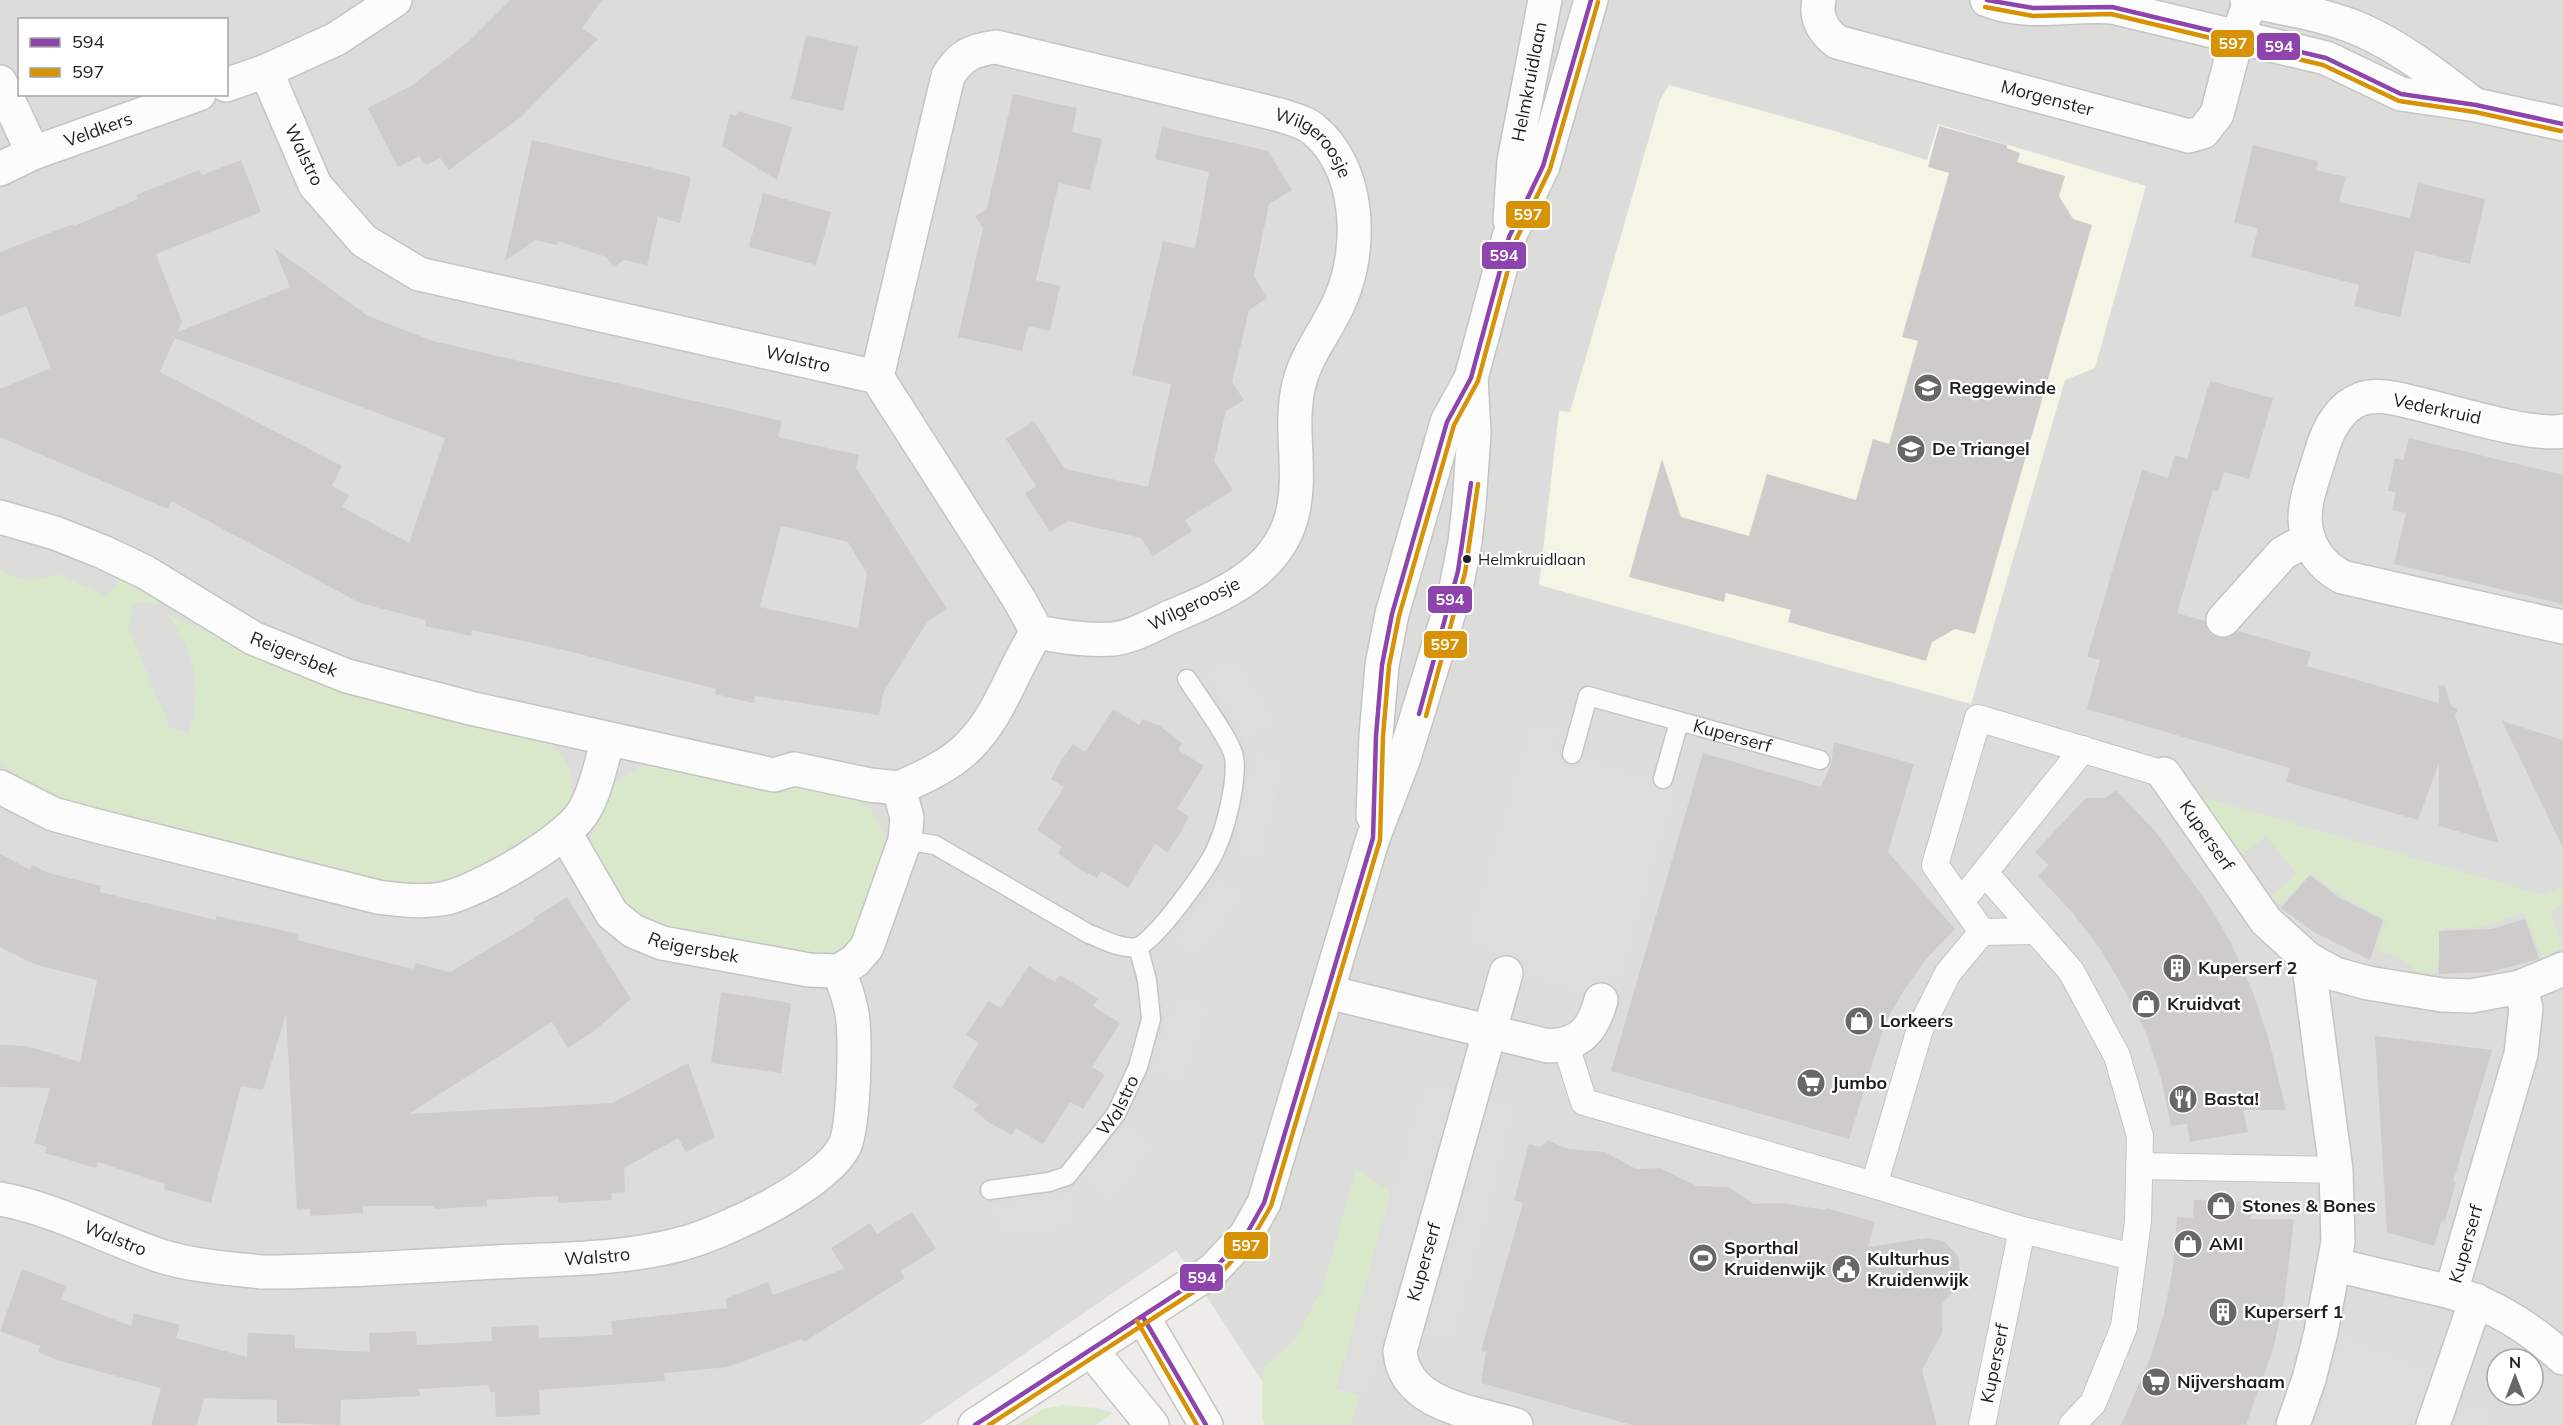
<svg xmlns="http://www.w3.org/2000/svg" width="2563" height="1425" viewBox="0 0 2563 1425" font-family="Mulish,sans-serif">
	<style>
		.residential { fill: #dcdcda; fill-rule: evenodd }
		.education { fill: #f5f5e5 }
		.grass { fill: #d9e8ca }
		.parking { fill: #dddddc }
		.building { fill: #ceccca; fill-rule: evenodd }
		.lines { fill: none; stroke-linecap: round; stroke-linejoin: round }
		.service-casing { stroke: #c4c4c2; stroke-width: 21 }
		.pedestrian-casing { stroke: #c4c4c2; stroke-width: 28 }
		.minor-casing { stroke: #c4c4c2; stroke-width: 36 }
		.tertiary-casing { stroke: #c4c4c2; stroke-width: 36 }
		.service { stroke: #fcfcfc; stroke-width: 18 }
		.pedestrian { stroke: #fcfcfc; stroke-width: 26 }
		.minor { stroke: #fcfcfc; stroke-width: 33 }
		.tertiary { stroke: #fcfcfc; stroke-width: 33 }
		.bus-1-casing { stroke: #fff; stroke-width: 9 }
		.bus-2-casing { stroke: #fff; stroke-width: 9 }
		.bus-1 { stroke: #8e44ad; stroke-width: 4.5 }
		.bus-2 { stroke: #d79205; stroke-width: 4.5 }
		.bus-dot { fill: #1f1f1f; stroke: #fff; stroke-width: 2 }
		.labels { text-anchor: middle; stroke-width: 4.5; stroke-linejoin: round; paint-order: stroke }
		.bus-label { font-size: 16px; fill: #1f1f1f; stroke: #fff; text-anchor: start }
		.street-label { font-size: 18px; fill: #1f1f1f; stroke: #fff }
		.poi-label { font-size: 18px; font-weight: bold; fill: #1f1f1f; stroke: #fff; text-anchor: start }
		.line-badge { stroke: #fff; stroke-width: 2 }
		.badge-label { font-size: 16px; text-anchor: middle; font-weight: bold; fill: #fff }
	</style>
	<rect width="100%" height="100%" fill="#edece9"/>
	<path class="residential" d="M0 0H2563V1425H1291L1176 1250 920 1425H0ZM20 20H226V94H20ZM2497 1359H2533V1395H2497Z"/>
	<polygon class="education" points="1669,85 1838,132 1927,160 1938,124 2146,186 2095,368 2065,380 1971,704 1539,585 1559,411 1570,412 1660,100"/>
	<g class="grass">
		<path d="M0 570 13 577 31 580 59 574 105 596 121 579 160 600 156 605 142 601 133 605 128 628 170 728 189 733C202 685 196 654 167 614L195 627 200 624 235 646 293 674 548 741C571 762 583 789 560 816 549 829 527 837 513 845 493 857 473 870 452 877 430 884 410 883 388 881L70 801 18 776 0 762Z"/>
		<polygon points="661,764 783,793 797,785 852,798 869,807 885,835 884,854 852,939 829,955 802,955 666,932 618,902 594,860 590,842 612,785 640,766"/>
		<polygon points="2198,796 2543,895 2563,886 2563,905 2550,911 2563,947 2542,958 2524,913 2483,927 2442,929 2436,973 2415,971 2400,957 2376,950 2386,920 2347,899 2311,874 2280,905 2271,897 2297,874 2266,836 2241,855"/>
		<polygon points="1356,1169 1391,1192 1337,1388 1360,1395 1350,1425 1265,1425 1262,1417 1263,1368 1288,1347 1298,1335 1323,1287"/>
		<polygon points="1062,1405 1097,1408 1113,1413 1096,1425 1016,1425 1044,1409"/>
	</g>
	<g class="parking">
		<polygon points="1235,655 1277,722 1251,742 1254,751 1284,760 1263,862 1235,854 1222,877 1247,893 1200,958 1172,945 1165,953 1165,963 1179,993 1210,1003 1185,1086 1153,1073 1130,1118 1130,1125 1157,1145 1112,1203 1084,1181 1073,1193 1080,1228 995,1240 991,1204 1071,1192 1127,1118 1150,1070 1175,995 1162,963 1163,952 1218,878 1231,854 1253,754 1205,673"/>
		<polygon points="1529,721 1561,729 1557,750 1680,783 1615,1004 1490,968 1494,952 1465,943"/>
		<polygon points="1423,1080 1517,1107 1455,1342 1390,1323 1368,1397 1336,1389"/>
		<polygon points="2337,1334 2363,1340 2400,1359 2431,1368 2466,1403 2497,1411 2490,1425 2313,1425 2319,1413"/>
	</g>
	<g class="building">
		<polygon points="510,0 602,0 582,28 598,39 521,117 449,170 440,158 426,165 419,156 398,167 368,108 411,86 467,43"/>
		<polygon points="806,35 858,47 843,111 791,99"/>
		<polygon points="1013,94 1077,108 1072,132 1102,139 1090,190 1059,183 1036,280 1060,286 1050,331 1028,326 1022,351 958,337 983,228 975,216 987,209"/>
		<polygon points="738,111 792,127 777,180 722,146 730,114 736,116"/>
		<polygon points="1939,126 2007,145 2007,148 2020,153 2017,162 2065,176 2059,196 2073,219 2092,225 1975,634 1955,629 1932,642 1926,661 1788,622 1791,610 1726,593 1724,602 1629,577 1662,459 1681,517 1749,536 1767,474 1856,500 1873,439 1889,444 1918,341 1902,337 1949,173 1928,167"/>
		<polygon points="1162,127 1268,151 1292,190 1269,204 1254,276 1267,298 1249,310 1232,382 1244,400 1226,411 1214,461 1233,490 1185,520 1192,531 1153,556 1141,538 1068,521 1050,532 1025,494 1036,486 1006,439 1034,421 1065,469 1148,487 1171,384 1132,375 1163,241 1195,248 1209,172 1155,159"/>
		<polygon points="532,140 691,177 680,223 658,217 647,265 624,260 614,267 606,257 558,241 557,245 535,240 505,261"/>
		<polygon points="2253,145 2318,161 2316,170 2346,177 2339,202 2410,218 2418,183 2485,199 2470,264 2415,251 2400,317 2354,306 2359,285 2251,257 2258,228 2234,223"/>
		<path d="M241 160 261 212 156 254 182 322 178 332 290 287 274 248 368 316 433 341 782 421 778 437 859 455 856 468 947 609 928 621 905 657 883 693 879 715 755 696 754 703 715 694 716 689 560 649 472 630 471 636 425 626 426 620 360 603 171 501 168 509 0 437V389L51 368 26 306 0 316V252L73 224 74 226 138 199 136 195 199 170 202 175ZM175 338 445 438 409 543 342 507 349 495 332 486 342 466 160 372ZM781 526 848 542 867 574 858 628 760 607Z"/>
		<polygon points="763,193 831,212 816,265 749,247"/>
		<polygon points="2210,381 2273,398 2249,479 2224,472 2218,492 2213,490 2177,613 2205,621 2210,634 2219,638 2229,638 2238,631 2311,652 2307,666 2439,703 2439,686 2444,685 2452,707 2458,709 2455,716 2499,843 2439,826 2439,763 2418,820 2286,782 2290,768 2087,709 2100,660 2087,657 2142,470 2168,478 2175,455 2187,459"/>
		<polygon points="2409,438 2563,475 2563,604 2394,564 2406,513 2392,510 2396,492 2388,491 2395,458 2403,460"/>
		<polygon points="1113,709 1139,725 1143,719 1160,726 1182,743 1178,750 1204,766 1177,809 1189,817 1179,835 1167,852 1155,844 1128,888 1101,871 1097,878 1081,870 1058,853 1062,847 1037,830 1064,787 1051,779 1061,761 1073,744 1085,752"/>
		<polygon points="2502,721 2563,740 2563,848"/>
		<polygon points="1834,742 1914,764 1888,852 1955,929 1927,958 1904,990 1885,1023 1849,1139 1611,1071 1703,753 1821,787 1831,764"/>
		<polygon points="2116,790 2155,831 2206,901 2231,943 2254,995 2269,1040 2286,1110 2243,1110 2248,1132 2190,1142 2187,1124 2171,1126 2161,1078 2146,1033 2125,991 2101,950 2072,912 2038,876 2049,865 2035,852 2086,798 2106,798"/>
		<polygon points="0,854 30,870 32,865 49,873 101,886 100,892 215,920 217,916 299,934 298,940 414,969 415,963 450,972 535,921 533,918 567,897 631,999 593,1032 568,1048 552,1022 409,1114 612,1103 688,1063 715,1137 686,1152 678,1138 624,1168 625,1192 611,1193 612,1200 558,1203 558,1196 487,1200 487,1206 435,1209 434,1206 363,1206 363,1213 310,1216 310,1209 297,1210 286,1014 263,1090 241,1086 211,1203 164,1189 165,1184 98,1162 96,1168 45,1153 47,1147 34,1143 50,1088 0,1087 0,1045 27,1046 80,1062 97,980 34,964 0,947"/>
		<polygon points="2310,875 2338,897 2383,920 2370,960 2314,932 2281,908"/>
		<polygon points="2525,919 2539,959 2490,972 2439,974 2439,931 2492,929"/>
		<polygon points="1029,966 1055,982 1059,975 1075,984 1098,999 1093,1006 1120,1023 1092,1067 1105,1075 1083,1109 1070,1102 1043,1144 1016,1128 1012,1135 988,1122 974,1110 978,1104 952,1087 979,1043 966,1035 988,1001 1001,1008"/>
		<polygon points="721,992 791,1003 781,1073 711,1063"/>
		<polygon points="2375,1036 2492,1050 2453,1182 2456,1182 2445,1221 2442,1220 2434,1246 2387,1232"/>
		<polygon points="1548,1140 1567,1149 1605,1152 1636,1169 1660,1168 1697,1186 1728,1187 1754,1204 1782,1203 1825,1210 1826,1208 1875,1222 1868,1247 1926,1238 1944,1241 1958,1256 1961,1276 1954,1291 1942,1304 1942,1333 1922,1370 1937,1425 1632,1425 1481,1383 1486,1352 1481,1351 1523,1203 1514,1200 1529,1144 1541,1147"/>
		<polygon points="2194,1200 2252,1202 2251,1219 2294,1219 2284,1302 2273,1349 2246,1425 2121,1425 2150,1359 2164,1313 2173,1267 2177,1217 2193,1218"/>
		<polygon points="912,1212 936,1249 900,1271 905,1278 804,1342 802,1339 728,1367 664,1373 665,1381 539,1390 540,1415 496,1417 495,1392 490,1392 489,1385 419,1389 420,1396 341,1400 340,1425 277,1423 277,1400 204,1398 197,1425 151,1425 161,1388 60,1361 38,1352 40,1346 0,1331 22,1269 66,1286 61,1299 131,1326 134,1313 180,1325 176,1338 247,1357 248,1333 295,1335 295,1348 370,1352 369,1333 376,1333 416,1331 417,1345 492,1341 491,1327 538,1325 539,1338 613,1335 611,1321 728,1308 725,1299 768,1282 773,1295 844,1269 831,1248 870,1223 877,1234"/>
	</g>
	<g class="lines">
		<g class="service-casing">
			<g id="service">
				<path id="s1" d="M1572 754 1588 696 1820 760"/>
				<polyline points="1663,779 1679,722"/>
				<path d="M905 840 935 845 1089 934C1103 939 1122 950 1137 947 1154 943 1207 869 1215 851 1225 831 1238 780 1234 757 1232 742 1198 696 1187 679"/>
				<path id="s2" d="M990 1190 1049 1182 1067 1176 1116 1114 1138 1067 1151 1019 1147 980 1138 947"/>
			</g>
		</g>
		<g class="pedestrian-casing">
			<g id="pedestrian">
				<polyline points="1985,873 2071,971 2117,1056 2140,1136 2138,1221 2124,1327 2093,1403 2072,1425"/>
				<polyline points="1961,902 2083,749"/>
				<polyline points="1982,932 2036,931"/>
				<polyline points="1566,1046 1584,1102 1874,1185 1920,1029 1948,973 1982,932 1935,865 1978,718 2164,774"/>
				<polyline points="2140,1166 2336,1170"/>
				<polyline points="1874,1185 2022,1230 2133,1257"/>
				<path id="s3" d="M1982 1425 2022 1230"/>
			</g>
		</g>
		<g class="minor-casing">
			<g id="minor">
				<path id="s4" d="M1819 0C1815 18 1823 31 1837 42L2189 136 2203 132 2217 114 2237 37 2251 0"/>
				<polyline points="0,82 33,153"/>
				<polyline points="226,85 266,71 336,39 395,0"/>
				<path id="s5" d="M0 169 33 153 199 94"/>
				<path id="s6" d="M877 377 948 76C960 56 972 50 996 47L1280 115C1291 119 1305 122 1313 129 1360 167 1363 246 1341 298 1329 328 1307 352 1299 384 1288 429 1304 474 1291 519 1274 576 1217 597 1168 618 1151 626 1132 637 1113 639 1087 641 1062 637 1037 632"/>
				<path d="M2563 431C2531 437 2451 411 2415 403 2398 399 2378 393 2361 399 2337 408 2326 434 2320 456 2314 476 2305 498 2305 519 2306 545 2320 565 2342 577L2563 627"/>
				<path id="s7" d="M0 517 55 533 103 552 145 572 253 638 347 676 470 708 774 775 794 769 870 785 899 788"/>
				<polyline points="2223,620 2283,553 2309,539"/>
				<path id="s8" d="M2164 774 2266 921 2308 959 2335 974 2368 983 2442 995 2471 996 2520 987"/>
				<path d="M0 787 53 814 97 826 378 897C402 900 424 903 447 898 481 889 569 840 585 809 597 788 601 762 608 739"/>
				<path id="s9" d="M565 833 612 914 633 931 662 943 809 970 839 971"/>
				<path d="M2563 969 2520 987 2526 1008 2521 1054 2451 1292C2495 1306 2529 1327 2563 1358"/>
				<path d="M1506 973 1400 1351C1404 1406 1474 1412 1516 1425"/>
				<path d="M1328 992 1548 1046C1580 1045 1593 1030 1601 1000"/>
				<path id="s10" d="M0 1199C56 1209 107 1238 161 1256 192 1266 228 1268 261 1272 339 1272 418 1266 496 1262 557 1259 621 1260 681 1244 723 1233 826 1185 845 1145 854 1124 856 1038 852 1014 850 999 844 985 839 971L855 961 867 947 905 840 907 818 899 788C924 777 951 765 970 745 1001 714 1013 668 1037 632L1019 599 877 377 419 274 364 241 315 185 266 71"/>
				<polyline points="2335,1265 2451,1292"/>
				<polyline points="2293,1425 2309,1379 2321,1332 2338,1242 2336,1170 2308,959"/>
				<polyline points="2433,1425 2476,1300"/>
			</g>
		</g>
		<g class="tertiary-casing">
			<g id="tertiary">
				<path d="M1987 0C2028 16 2070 4 2112 7L2326 58 2401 94 2476 105 2563 124"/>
				<path d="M2247 0C2284 9 2324 14 2359 29 2401 47 2437 76 2472 103"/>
				<path id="s11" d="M1510 220 1514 161 1545 0"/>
				<polyline points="1373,816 1376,736 1382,665 1392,614 1447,422 1471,378 1509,237 1543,166 1591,0"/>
				<polyline points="1143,1317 1206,1425"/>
				<polyline points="1091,1350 1152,1425"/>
				<polyline points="975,1425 1213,1270 1246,1235 1264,1203 1373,838 1404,758 1455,593 1465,542 1469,505 1474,433 1471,378"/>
			</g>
		</g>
		<use href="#service" class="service"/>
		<use href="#pedestrian" class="pedestrian"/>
		<use href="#minor" class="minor"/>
		<use href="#tertiary" class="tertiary"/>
		<g class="bus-1-casing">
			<g id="bus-1">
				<polyline points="1987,0 2033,8 2112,7 2326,58 2401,94 2476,105 2563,124"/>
				<polyline points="1419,714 1458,571 1471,483"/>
				<polyline points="1143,1317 1206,1425"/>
				<polyline points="975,1425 1213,1270 1246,1235 1264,1203 1373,838 1376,736 1382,665 1392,614 1447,422 1471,378 1509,237 1543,166 1591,0"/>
			</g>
		</g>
		<g class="bus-2-casing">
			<g id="bus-2">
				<polyline points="1985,7 2033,16 2111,14 2323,65 2399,101 2475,112 2561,131"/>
				<polyline points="1426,716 1465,573 1478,484"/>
				<polyline points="1137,1321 1197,1425"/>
				<polyline points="989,1425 1218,1276 1252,1239 1271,1206 1380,840 1383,736 1389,666 1399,616 1454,425 1478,381 1516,240 1550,169 1598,2"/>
			</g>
		</g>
		<use href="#bus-1" class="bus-1"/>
		<use href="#bus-2" class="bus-2"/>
	</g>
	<defs>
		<g id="school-disc" transform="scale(1.5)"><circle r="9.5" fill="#676766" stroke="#fff"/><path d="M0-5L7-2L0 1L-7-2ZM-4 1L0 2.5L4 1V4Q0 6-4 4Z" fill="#fff"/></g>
		<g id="building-disc" transform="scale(1.5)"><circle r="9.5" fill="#676766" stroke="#fff"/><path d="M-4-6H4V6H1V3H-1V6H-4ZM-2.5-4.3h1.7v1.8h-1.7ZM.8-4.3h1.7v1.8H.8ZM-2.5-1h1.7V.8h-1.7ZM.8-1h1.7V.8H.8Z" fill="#fff"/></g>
		<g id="shop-disc" transform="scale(1.5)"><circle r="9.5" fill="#676766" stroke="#fff"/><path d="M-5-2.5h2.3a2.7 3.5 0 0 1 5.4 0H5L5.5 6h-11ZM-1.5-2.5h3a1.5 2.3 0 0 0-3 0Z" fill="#fff"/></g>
		<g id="supermarket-disc" transform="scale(1.5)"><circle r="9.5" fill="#676766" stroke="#fff"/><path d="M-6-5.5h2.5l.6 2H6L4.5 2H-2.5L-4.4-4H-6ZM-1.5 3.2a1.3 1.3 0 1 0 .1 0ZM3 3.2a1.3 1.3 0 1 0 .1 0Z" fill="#fff"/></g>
		<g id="restaurant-disc" transform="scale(1.5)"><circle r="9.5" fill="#676766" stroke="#fff"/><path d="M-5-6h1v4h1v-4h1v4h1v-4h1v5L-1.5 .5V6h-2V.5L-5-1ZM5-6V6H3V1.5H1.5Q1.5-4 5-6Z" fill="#fff"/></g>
		<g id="stadium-disc" transform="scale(1.5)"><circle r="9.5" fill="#676766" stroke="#fff"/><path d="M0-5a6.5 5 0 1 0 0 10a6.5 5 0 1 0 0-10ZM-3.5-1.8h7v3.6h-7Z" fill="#fff"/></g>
		<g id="civic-disc" transform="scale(1.5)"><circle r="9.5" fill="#676766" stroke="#fff"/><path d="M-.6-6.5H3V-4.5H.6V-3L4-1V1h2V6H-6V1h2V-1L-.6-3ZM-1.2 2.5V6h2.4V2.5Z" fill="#fff"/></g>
	</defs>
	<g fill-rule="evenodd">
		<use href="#school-disc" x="1928" y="388"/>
		<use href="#school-disc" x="1911" y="449"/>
		<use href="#building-disc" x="2177" y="968"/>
		<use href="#shop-disc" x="2146" y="1004"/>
		<use href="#shop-disc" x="1859" y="1021"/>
		<use href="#supermarket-disc" x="1811" y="1083"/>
		<use href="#restaurant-disc" x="2183" y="1099"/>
		<use href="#shop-disc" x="2221" y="1206"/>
		<use href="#shop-disc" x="2188" y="1244"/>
		<use href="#stadium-disc" x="1703" y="1258"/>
		<use href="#civic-disc" x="1846" y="1269"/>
		<use href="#building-disc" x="2223" y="1312"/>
		<use href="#supermarket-disc" x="2156" y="1382"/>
	</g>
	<circle class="bus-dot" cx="1467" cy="559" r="5"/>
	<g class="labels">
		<g class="bus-label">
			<text x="1478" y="565">Helmkruidlaan</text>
		</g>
		<g class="street-label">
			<text dy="6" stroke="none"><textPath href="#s11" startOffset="140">Helmkruidlaan</textPath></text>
			<text dy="6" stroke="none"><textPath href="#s4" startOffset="266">Morgenster</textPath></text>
			<text dy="6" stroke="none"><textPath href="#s5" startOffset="106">Veldkers</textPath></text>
			<text dy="6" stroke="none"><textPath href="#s6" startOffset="705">Wilgeroosje</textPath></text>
			<text transform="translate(304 155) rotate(64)" y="6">Walstro</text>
			<text transform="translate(798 359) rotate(13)" y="6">Walstro</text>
			<text transform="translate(2437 409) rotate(12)" y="6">Vederkruid</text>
			<text transform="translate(1194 604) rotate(-26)" y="6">Wilgeroosje</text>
			<text dy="6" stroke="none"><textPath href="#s7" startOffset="326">Reigersbek</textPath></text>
			<text dy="6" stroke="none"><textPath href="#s1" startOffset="210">Kuperserf</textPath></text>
			<text dy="6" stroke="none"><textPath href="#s8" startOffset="75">Kuperserf</textPath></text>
			<text dy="6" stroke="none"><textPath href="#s9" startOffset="184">Reigersbek</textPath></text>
			<text dy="6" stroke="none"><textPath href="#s2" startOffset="166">Walstro</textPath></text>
			<text dy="6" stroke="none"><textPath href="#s10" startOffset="122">Walstro</textPath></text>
			<text transform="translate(2466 1244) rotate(-74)" y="6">Kuperserf</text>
			<text dy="6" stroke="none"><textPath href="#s10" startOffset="609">Walstro</textPath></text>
			<text transform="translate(1424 1262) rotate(-74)" y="6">Kuperserf</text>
			<text dy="6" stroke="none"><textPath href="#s3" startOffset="63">Kuperserf</textPath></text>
		</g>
		<g class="poi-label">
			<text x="1949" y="394">Reggewinde</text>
			<text x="1932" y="455">De Triangel</text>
			<text x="2198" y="974">Kuperserf 2</text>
			<text x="2167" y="1010">Kruidvat</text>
			<text x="1880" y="1027">Lorkeers</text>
			<text x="1832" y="1089">Jumbo</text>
			<text x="2204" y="1105">Basta!</text>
			<text x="2242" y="1212">Stones &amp; Bones</text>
			<text x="2209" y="1250">AMI</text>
			<text x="1724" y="1254">Sporthal<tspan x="1724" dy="21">Kruidenwijk</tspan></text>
			<text x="1867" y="1265">Kulturhus<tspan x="1867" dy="21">Kruidenwijk</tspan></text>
			<text x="2244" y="1318">Kuperserf 1</text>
			<text x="2177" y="1388">Nijvershaam</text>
		</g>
	</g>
	<g class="line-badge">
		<rect x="2210" y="29" width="45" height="29" rx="6" fill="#d79205"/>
		<rect x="2256" y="32" width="45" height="29" rx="6" fill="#8e44ad"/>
		<rect x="1505" y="200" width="46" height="29" rx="6" fill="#d79205"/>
		<rect x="1481" y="241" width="46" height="29" rx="6" fill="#8e44ad"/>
		<rect x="1427" y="585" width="46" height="29" rx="6" fill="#8e44ad"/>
		<rect x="1423" y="630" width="45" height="29" rx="6" fill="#d79205"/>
		<rect x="1223" y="1231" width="46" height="29" rx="6" fill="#d79205"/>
		<rect x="1179" y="1263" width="45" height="29" rx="6" fill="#8e44ad"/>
	</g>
	<g class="badge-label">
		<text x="2233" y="49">597</text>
		<text x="2279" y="52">594</text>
		<text x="1528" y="220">597</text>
		<text x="1504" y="261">594</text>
		<text x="1450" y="605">594</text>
		<text x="1445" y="650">597</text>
		<text x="1246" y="1251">597</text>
		<text x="1202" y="1283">594</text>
	</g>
	<rect x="18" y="18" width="210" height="78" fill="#ffffff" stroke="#a5a5a5" stroke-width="1.5"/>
	<rect x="30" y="38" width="30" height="9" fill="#8e44ad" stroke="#a5a5a5" stroke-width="1.5"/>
	<text x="72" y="48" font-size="18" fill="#1f1f1f">594</text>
	<rect x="30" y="68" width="30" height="9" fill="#d79205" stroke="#a5a5a5" stroke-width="1.5"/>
	<text x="72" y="78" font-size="18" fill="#1f1f1f">597</text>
	<g transform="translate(2515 1377)"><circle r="28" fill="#ffffff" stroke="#a5a5a5" stroke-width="1.5"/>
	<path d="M0-4.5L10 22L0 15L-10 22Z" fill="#676766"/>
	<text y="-9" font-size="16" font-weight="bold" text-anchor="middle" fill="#1f1f1f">N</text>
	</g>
</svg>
